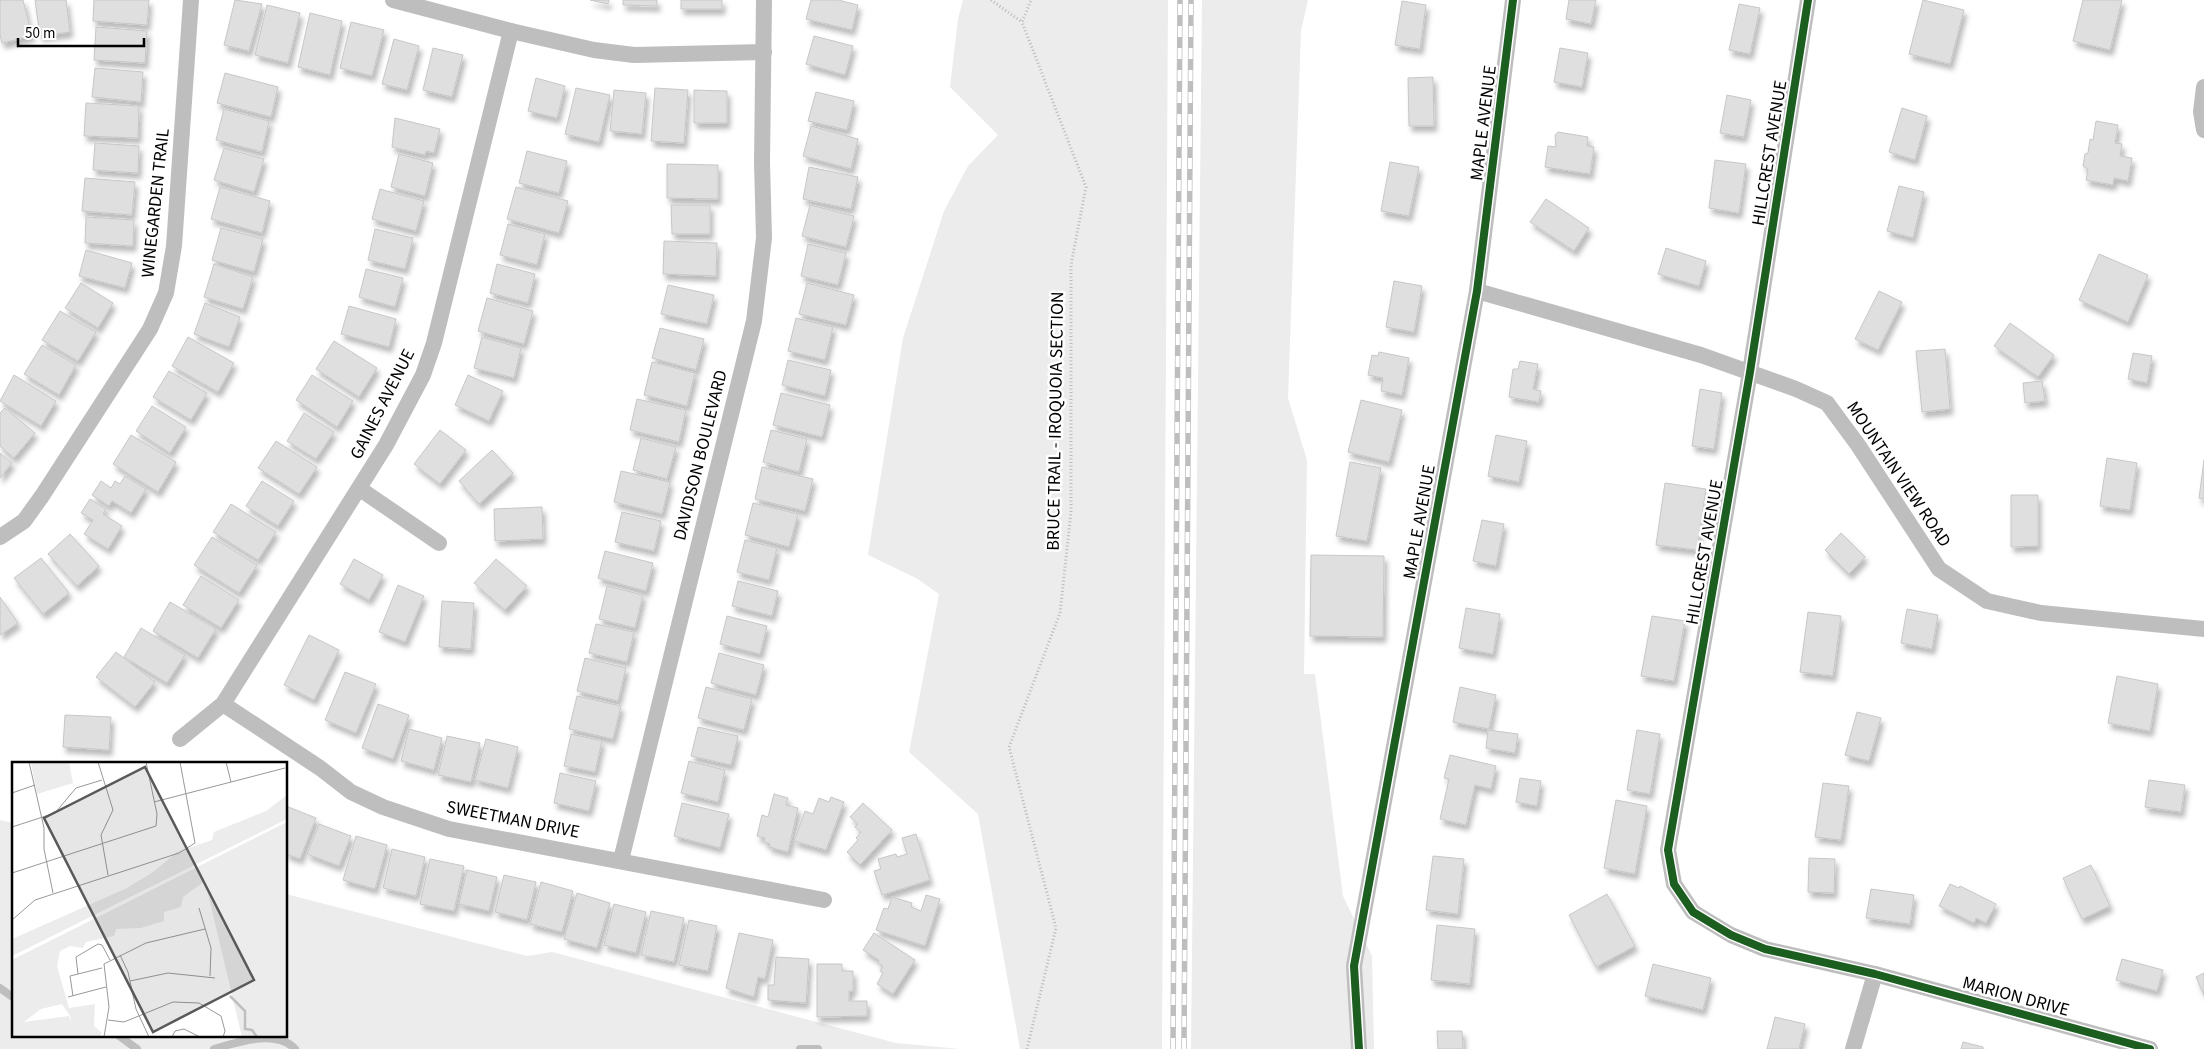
<svg xmlns="http://www.w3.org/2000/svg" width="2204" height="1049" viewBox="0 0 2204 1049" font-family="'Source Sans 3',sans-serif">
	<style>
		.green { fill: #ececec }
		.building { fill: #dfdfdf; stroke: #c7c7c7; filter: url(#shadow) }
		.lines { fill: none; stroke-linecap: round; stroke-linejoin: round }
		.path { stroke: #b9b9b9; stroke-width: 3; stroke-dasharray: 1 2.5; stroke-linecap: butt }
		.service { stroke: #bebebe; stroke-width: 8 }
		.minor { stroke: #bebebe; stroke-width: 16 }
		.rail-casing { stroke: #bebebe; stroke-width: 5.5 }
		.rail { stroke: #fff; stroke-width: 4; stroke-dasharray: 11; stroke-linecap: butt }
		.cycleway-casing { stroke: #fff; stroke-width: 11 }
		.cycleway { stroke: #1b5e20; stroke-width: 8 }
		.labels { text-anchor: middle; stroke-width: 5; stroke-linejoin: round; paint-order: stroke }
		.street-label { font-size: 18px; fill: #000; stroke: #fff }
		.inset-river { fill: none; stroke: #bfbfbf; stroke-width: 2.5 }
		.inset-road { fill: none; stroke: #999; stroke-width: 1 }
		.view { fill: #595959; fill-opacity: 0.15; stroke: #595959; stroke-width: 2.5 }
		.inset-edge { fill: none; stroke: #000; stroke-width: 2.5 }
	</style>
	<defs>
		<filter id="shadow"><feDropShadow dx="3" dy="5.5" stdDeviation="2.5" flood-color="#0004"/></filter>
	</defs>
	<rect width="100%" height="100%" fill="#fff"/>
	<g class="green">
		<polygon points="963,0 1168,0 1162,1049 1020,1049 978,814 909,752 939,594 916,578 868,555 903,338 944,211 968,166 998,135 950,87 958,19"/>
		<polygon points="1202,0 1308,0 1301,31 1288,398 1307,460 1304,674 1315,674 1343,896 1372,956 1374,1049 1191,1049"/>
		<polygon points="0,820 14,823 14,1035 286,1035 286,894 527,956 552,952 896,1043 960,1049 0,1049"/>
	</g>
	<g class="building">
		<polygon points="0,0 23,0 32,36 2,43 0,35"/>
		<polygon points="35,0 66,0 70,32 40,36"/>
		<polygon points="94,0 149,0 147,25 93,21"/>
		<polygon points="235,0 262,4 249,51 224,45"/>
		<polygon points="590,0 609,0 608,4"/>
		<polygon points="623,0 657,0 657,6 623,5"/>
		<rect x="681" y="0" width="41" height="9"/>
		<polygon points="811,0 838,0 858,5 852,30 806,19"/>
		<polygon points="1569,0 1596,0 1591,24 1566,19"/>
		<polygon points="1923,0 1964,10 1950,64 1909,54"/>
		<polygon points="2083,0 2122,0 2110,50 2073,41"/>
		<polygon points="1402,1 1426,5 1420,49 1395,45"/>
		<polygon points="1739,4 1760,8 1750,54 1729,50"/>
		<polygon points="267,5 300,13 288,63 255,55"/>
		<polygon points="310,13 342,21 330,75 298,67"/>
		<polygon points="351,22 384,30 372,76 340,68"/>
		<polygon points="96,27 147,31 145,63 94,60"/>
		<polygon points="814,36 853,46 845,75 806,64"/>
		<polygon points="394,39 419,46 407,90 382,84"/>
		<polygon points="433,48 463,55 452,97 423,90"/>
		<polygon points="1560,48 1588,53 1582,87 1554,82"/>
		<polygon points="95,68 143,72 141,102 92,97"/>
		<polygon points="225,73 278,87 271,117 217,103"/>
		<polygon points="1433,77 1434,126 1409,126 1408,78"/>
		<polygon points="536,78 565,86 557,118 528,111"/>
		<polygon points="576,88 610,95 599,142 565,134"/>
		<polygon points="655,88 688,90 684,143 651,141"/>
		<polygon points="614,90 646,93 642,134 610,131"/>
		<polygon points="694,90 727,91 727,123 694,123"/>
		<polygon points="816,92 854,101 847,130 808,121"/>
		<polygon points="1727,95 1751,100 1744,137 1720,133"/>
		<polygon points="86,103 139,106 138,138 84,136"/>
		<polygon points="1902,108 1927,116 1915,160 1889,152"/>
		<polygon points="224,109 269,121 262,152 216,140"/>
		<polygon points="395,118 440,129 434,153 426,151 425,155 392,147"/>
		<polygon points="2096,121 2118,125 2115,143 2122,144 2120,156 2132,158 2128,181 2114,178 2113,185 2086,180 2088,169 2083,166 2085,154 2088,153 2090,139 2093,140"/>
		<polygon points="811,126 858,139 851,169 803,156"/>
		<polygon points="1558,132 1588,137 1587,146 1594,147 1590,174 1545,167 1548,146 1556,147 1555,135"/>
		<polygon points="95,143 139,146 138,173 93,170"/>
		<polygon points="224,148 264,159 254,192 214,180"/>
		<polygon points="527,151 567,161 559,193 519,183"/>
		<polygon points="399,154 433,163 425,196 391,187"/>
		<polygon points="1715,160 1746,164 1739,213 1709,208"/>
		<polygon points="1390,162 1419,167 1409,216 1381,211"/>
		<polygon points="667,164 718,165 718,199 667,198"/>
		<polygon points="809,167 858,177 851,209 803,199"/>
		<polygon points="85,178 135,182 132,215 82,211"/>
		<polygon points="1899,186 1924,192 1913,238 1887,231"/>
		<polygon points="220,187 270,201 262,233 211,219"/>
		<polygon points="516,187 568,201 559,233 507,219"/>
		<polygon points="380,189 424,201 416,231 372,219"/>
		<polygon points="1546,199 1589,228 1574,251 1530,222"/>
		<polygon points="671,205 710,205 710,234 672,234"/>
		<polygon points="810,205 854,216 846,247 802,236"/>
		<polygon points="86,217 134,220 133,246 85,243"/>
		<polygon points="508,224 545,234 537,265 500,255"/>
		<polygon points="221,228 263,239 254,272 212,260"/>
		<polygon points="375,229 413,238 405,269 368,260"/>
		<polygon points="664,241 717,243 716,276 663,274"/>
		<polygon points="808,244 846,253 838,285 801,276"/>
		<polygon points="1666,248 1706,261 1699,286 1658,274"/>
		<polygon points="86,250 132,263 125,288 79,276"/>
		<polygon points="2099,254 2148,275 2128,322 2079,300"/>
		<polygon points="214,264 253,277 243,309 204,297"/>
		<polygon points="497,264 535,274 528,303 490,293"/>
		<polygon points="366,269 403,278 395,307 359,297"/>
		<polygon points="1394,281 1422,286 1414,332 1386,327"/>
		<polygon points="81,283 113,303 98,328 65,308"/>
		<polygon points="807,283 854,295 846,325 799,314"/>
		<polygon points="668,285 714,295 707,324 661,314"/>
		<polygon points="1879,291 1902,302 1878,350 1855,339"/>
		<polygon points="487,298 533,311 524,344 478,331"/>
		<polygon points="205,303 240,317 229,347 194,334"/>
		<polygon points="349,306 396,319 389,347 341,334"/>
		<polygon points="60,311 96,332 78,361 42,340"/>
		<polygon points="796,318 833,327 825,360 788,351"/>
		<polygon points="2010,323 2054,355 2038,377 1994,346"/>
		<polygon points="660,328 704,339 696,370 652,358"/>
		<polygon points="188,337 234,363 218,392 172,366"/>
		<polygon points="482,337 521,348 514,378 474,368"/>
		<polygon points="334,341 377,368 359,397 316,369"/>
		<polygon points="42,345 76,365 59,395 24,374"/>
		<polygon points="1945,349 1950,409 1922,412 1916,351"/>
		<polygon points="1379,352 1409,358 1402,395 1381,391 1383,378 1368,375 1372,355 1378,356"/>
		<polygon points="2133,353 2152,356 2147,383 2128,379"/>
		<polygon points="788,360 831,370 825,396 782,385"/>
		<polygon points="1520,361 1538,364 1533,389 1541,391 1539,402 1509,397 1513,369 1518,369"/>
		<polygon points="652,362 695,373 687,406 644,395"/>
		<polygon points="169,371 207,393 191,420 153,397"/>
		<polygon points="14,375 56,401 41,426 0,401"/>
		<polygon points="312,375 353,401 337,427 296,400"/>
		<polygon points="468,375 503,391 489,421 455,405"/>
		<polygon points="2042,381 2045,401 2025,403 2023,383"/>
		<polygon points="1700,389 1722,393 1714,449 1692,446"/>
		<polygon points="781,393 830,405 822,437 773,425"/>
		<polygon points="637,399 686,410 679,442 630,430"/>
		<polygon points="1361,400 1402,410 1389,462 1348,452"/>
		<polygon points="152,406 186,427 170,453 136,431"/>
		<polygon points="5,408 35,433 14,458 0,446 0,413"/>
		<polygon points="304,413 334,432 316,459 287,441"/>
		<polygon points="440,430 466,450 440,484 414,464"/>
		<polygon points="771,430 807,439 799,472 763,462"/>
		<polygon points="131,435 176,462 158,492 113,464"/>
		<polygon points="1496,435 1527,441 1519,482 1488,476"/>
		<polygon points="641,438 676,447 667,479 633,470"/>
		<polygon points="276,441 317,467 299,494 258,468"/>
		<polygon points="492,450 513,473 479,504 459,481"/>
		<polygon points="0,453 12,463 0,478"/>
		<polygon points="2107,458 2137,463 2130,510 2100,506"/>
		<polygon points="2204,460 2204,499 2199,498"/>
		<polygon points="1350,462 1381,468 1367,541 1336,536"/>
		<polygon points="762,467 813,479 805,511 755,499"/>
		<polygon points="621,471 670,482 662,514 614,502"/>
		<polygon points="125,476 146,489 131,513 112,501 109,506 92,495 101,481 111,488 115,481 120,484"/>
		<polygon points="262,481 294,501 278,526 246,506"/>
		<polygon points="1665,483 1706,489 1697,550 1656,545"/>
		<polygon points="2011,495 2038,495 2038,546 2011,547"/>
		<polygon points="90,499 106,509 103,514 122,526 108,549 84,534 93,520 81,513"/>
		<polygon points="753,503 798,514 789,547 745,535"/>
		<polygon points="231,504 276,532 258,560 213,532"/>
		<polygon points="542,507 543,539 495,541 494,509"/>
		<polygon points="622,512 661,521 654,551 615,542"/>
		<polygon points="1482,520 1504,524 1496,566 1473,561"/>
		<polygon points="1841,533 1865,557 1849,574 1825,550"/>
		<polygon points="70,534 99,566 77,586 48,554"/>
		<polygon points="212,537 257,565 239,593 194,565"/>
		<polygon points="745,540 777,548 769,580 737,572"/>
		<polygon points="605,551 653,563 646,591 598,578"/>
		<polygon points="1311,555 1384,556 1383,637 1310,636"/>
		<polygon points="41,558 69,593 43,614 14,578"/>
		<polygon points="354,559 383,575 369,600 340,584"/>
		<polygon points="496,559 527,586 505,610 474,583"/>
		<polygon points="201,576 239,600 221,628 183,605"/>
		<polygon points="738,581 778,591 772,616 732,606"/>
		<polygon points="398,585 424,596 405,642 379,632"/>
		<polygon points="607,586 643,595 635,628 599,619"/>
		<polygon points="0,597 18,623 0,635"/>
		<polygon points="442,601 474,603 471,649 439,647"/>
		<polygon points="170,602 216,629 198,658 153,631"/>
		<polygon points="1466,608 1500,614 1493,654 1459,648"/>
		<polygon points="1907,609 1938,615 1932,649 1901,643"/>
		<polygon points="1808,612 1841,616 1833,676 1800,672"/>
		<polygon points="727,616 767,626 760,654 720,644"/>
		<polygon points="1652,616 1685,621 1674,681 1641,676"/>
		<polygon points="596,624 634,632 627,662 589,653"/>
		<polygon points="141,628 185,655 167,683 124,657"/>
		<polygon points="309,635 339,650 314,700 284,685"/>
		<polygon points="116,652 155,682 135,707 96,677"/>
		<polygon points="719,653 764,665 756,695 711,683"/>
		<polygon points="585,658 626,668 618,701 577,691"/>
		<polygon points="345,672 376,684 356,733 325,720"/>
		<polygon points="2117,676 2158,684 2150,731 2108,723"/>
		<polygon points="706,687 752,699 744,730 698,718"/>
		<polygon points="1460,687 1496,695 1489,729 1453,722"/>
		<polygon points="577,696 621,706 613,739 569,729"/>
		<polygon points="378,704 409,715 393,759 362,748"/>
		<polygon points="1857,712 1881,718 1869,761 1845,755"/>
		<polygon points="65,715 111,717 109,750 63,747"/>
		<polygon points="698,727 738,736 731,765 691,756"/>
		<polygon points="409,729 442,738 434,770 401,761"/>
		<polygon points="1488,730 1518,734 1515,753 1486,748"/>
		<polygon points="1637,730 1660,734 1650,794 1627,790"/>
		<polygon points="571,734 602,741 595,772 564,766"/>
		<polygon points="447,736 480,743 471,782 438,775"/>
		<polygon points="486,739 518,747 508,788 475,780"/>
		<polygon points="1450,755 1496,766 1491,789 1475,785 1466,825 1440,819 1449,779 1444,778"/>
		<polygon points="689,761 725,770 718,802 681,793"/>
		<polygon points="560,773 596,781 589,811 554,803"/>
		<polygon points="1520,778 1541,781 1537,806 1516,802"/>
		<polygon points="2149,780 2185,785 2181,812 2145,807"/>
		<polygon points="1823,783 1849,786 1841,840 1815,837"/>
		<polygon points="774,794 788,798 786,805 798,808 788,852 769,847 770,844 764,842 765,838 757,836 762,815 768,817"/>
		<polygon points="831,797 844,802 826,850 794,841 805,811 813,814 819,798 829,802"/>
		<polygon points="1616,800 1647,806 1635,874 1604,868"/>
		<polygon points="682,803 729,814 720,848 674,836"/>
		<polygon points="863,803 892,830 860,865 847,852 858,840 856,838 861,832 855,827 858,824 850,817"/>
		<polygon points="286,806 316,818 300,859 286,854"/>
		<polygon points="319,824 351,836 339,866 307,854"/>
		<polygon points="916,834 930,880 882,895 874,871 881,869 878,859 896,854 897,857 907,854 902,838"/>
		<polygon points="356,836 387,845 375,889 343,880"/>
		<polygon points="392,849 425,857 416,896 383,888"/>
		<polygon points="1433,856 1464,859 1458,914 1426,910"/>
		<polygon points="1809,858 1835,859 1834,893 1808,892"/>
		<polygon points="430,859 464,866 454,911 420,904"/>
		<polygon points="2091,865 2110,906 2082,919 2063,878"/>
		<polygon points="467,870 497,877 489,911 459,904"/>
		<polygon points="504,875 536,882 527,920 495,912"/>
		<polygon points="541,882 573,891 562,932 530,924"/>
		<polygon points="1950,884 1959,888 1960,886 1996,904 1986,923 1976,918 1974,923 1939,906"/>
		<polygon points="1871,889 1914,895 1910,924 1866,918"/>
		<polygon points="577,893 610,903 597,948 564,939"/>
		<polygon points="1607,894 1635,946 1596,967 1569,915"/>
		<polygon points="926,895 940,899 925,946 876,930 882,913 884,908 888,909 892,897 912,903 911,907 921,911"/>
		<polygon points="614,904 646,912 636,953 604,945"/>
		<polygon points="651,911 684,918 674,962 641,955"/>
		<polygon points="689,920 717,926 708,971 679,965"/>
		<polygon points="1437,925 1475,929 1470,984 1431,980"/>
		<polygon points="739,933 773,940 765,979 758,977 754,997 726,988"/>
		<polygon points="874,933 915,960 893,994 877,984 883,973 880,971 883,966 878,963 879,960 863,950"/>
		<polygon points="776,957 809,959 806,1003 768,1000 768,985 774,985"/>
		<polygon points="2122,959 2163,970 2157,991 2116,980"/>
		<polygon points="817,964 842,964 842,971 853,971 853,991 849,991 849,1001 867,1001 867,1016 817,1017"/>
		<polygon points="1653,964 1711,978 1703,1010 1645,996"/>
		<polygon points="2204,973 2204,995 2196,977"/>
		<polygon points="1775,1017 1805,1024 1799,1049 1767,1049"/>
		<polygon points="1437,1031 1462,1031 1463,1049 1438,1049"/>
		<polygon points="1963,1042 1983,1047 1983,1049 1961,1049"/>
	</g>
	<g class="lines">
		<g class="path">
			<polyline points="991,0 1022,22"/>
			<polyline points="1027,1049 1056,928 1009,747 1060,613 1071,512 1071,265 1086,187 1022,22 1031,0"/>
		</g>
		<g class="service">
			<polyline points="0,988 14,998"/>
			<polyline points="118,1035 137,1049"/>
			<path d="M214 1049C236 1042 277 1029 295 1049"/>
			<polyline points="800,1049 818,1049"/>
		</g>
		<g class="minor">
			<polyline points="393,0 511,31 594,50 634,55 764,52"/>
			<polyline points="1808,0 1750,372 1668,850 1674,884 1693,912 1731,935 1765,949 1875,974 2150,1049"/>
			<polyline points="2204,87 2201,112 2204,130"/>
			<polyline points="1477,291 1701,355 1796,389 1827,403 1858,445 1939,569 1987,601 2041,613 2204,629"/>
			<polyline points="360,489 439,543"/>
			<polyline points="0,537 24,521 42,496 150,329 166,293 174,246 191,0"/>
			<polyline points="223,704 320,768 351,792 383,807 449,829 824,900"/>
			<polyline points="180,739 223,704 386,445 423,375 434,343 511,31"/>
			<polyline points="621,860 754,321 764,238 762,162 764,0"/>
			<polyline points="1359,1049 1354,966 1477,291 1513,0"/>
			<polyline points="1853,1049 1875,974"/>
		</g>
		<g class="rail-casing">
			<g id="rail">
				<polyline points="1173,1049 1180,0"/>
				<polyline points="1184,1049 1191,0"/>
			</g>
		</g>
		<use href="#rail" class="rail"/>
		<g class="cycleway-casing">
			<g id="cycleway">
				<polyline points="1808,0 1750,372 1668,850 1674,884 1693,912 1731,935 1765,949 1875,974 2150,1049"/>
				<polyline points="1359,1049 1354,966 1477,291 1513,0"/>
			</g>
		</g>
		<use href="#cycleway" class="cycleway"/>
	</g>
	<g class="labels">
		<g class="street-label">
			<text transform="translate(1483 123) rotate(-83)" y="6">MAPLE AVENUE</text>
			<text transform="translate(1769 153) rotate(-81)" y="6">HILLCREST AVENUE</text>
			<text transform="translate(155 203) rotate(-84)" y="6">WINEGARDEN TRAIL</text>
			<text transform="translate(382 404) rotate(-63)" y="6">GAINES AVENUE</text>
			<text transform="translate(1055 421) rotate(-89)" y="6">BRUCE TRAIL - IROQUOIA SECTION</text>
			<text transform="translate(700 455) rotate(-76)" y="6">DAVIDSON BOULEVARD</text>
			<text transform="translate(1899 474) rotate(56)" y="6">MOUNTAIN VIEW ROAD</text>
			<text transform="translate(1419 522) rotate(-80)" y="6">MAPLE AVENUE</text>
			<text transform="translate(1704 552) rotate(-80)" y="6">HILLCREST AVENUE</text>
			<text transform="translate(513 819) rotate(11)" y="6">SWEETMAN DRIVE</text>
			<text transform="translate(2016 996) rotate(15)" y="6">MARION DRIVE</text>
		</g>
	</g>
	<g transform="translate(12 762)">
		<rect width="275" height="275" fill="#fff"/>
		<path d="M57 0 61 21 25 32 19 1ZM275 33V57L0 194V177L115 126 141 110 165 90 200 78 202 70 254 49ZM275 60V275H230L193 119 171 135 169 145 152 150V159L129 166 104 167 102 174 74 180 71 186 58 184 48 189 45 204 57 246 83 242 82 264 90 271 87 275H0V198ZM50 242 58 254 60 262 57 254 12 260 29 247Z" fill="#ececec" fill-rule="evenodd"/>
		<path class="inset-river" d="M218 234 233 249V267L240 268 245 275"/>
		<path class="inset-road" d="M17 0 32 66V87L41 131M86 0 101 48 89 73 96 113M214 0 219 20M0 31 23 23M142 40 273 6M0 65 43 51 64 26 90 18M0 111 144 64 145 52 134 0M187 146 199 186 198 214M0 158 23 138 167 91 183 81 168 0M108 193 116 210 124 247 137 275M66 212 64 195 86 182 90 183 98 198M118 219 156 211 203 216M61 234 58 214 90 206M56 235 94 225M96 258 112 260 161 240 187 241 209 254 213 269 211 275M92 275 97 245 92 202 134 181 193 167M160 275 163 269 172 267 188 275"/>
		<path class="view" d="M133 5 242 218 141 270 32 56Z"/>
		<rect width="275" height="275" class="inset-edge"/>
	</g>
	<path d="M18 38v8h126v-8" fill="none" stroke="#000000" stroke-width="2.5"/>
	<text x="25" y="38" font-size="15" fill="#000000" stroke="#ffffff" stroke-width="4" paint-order="stroke">50 m</text>
</svg>
